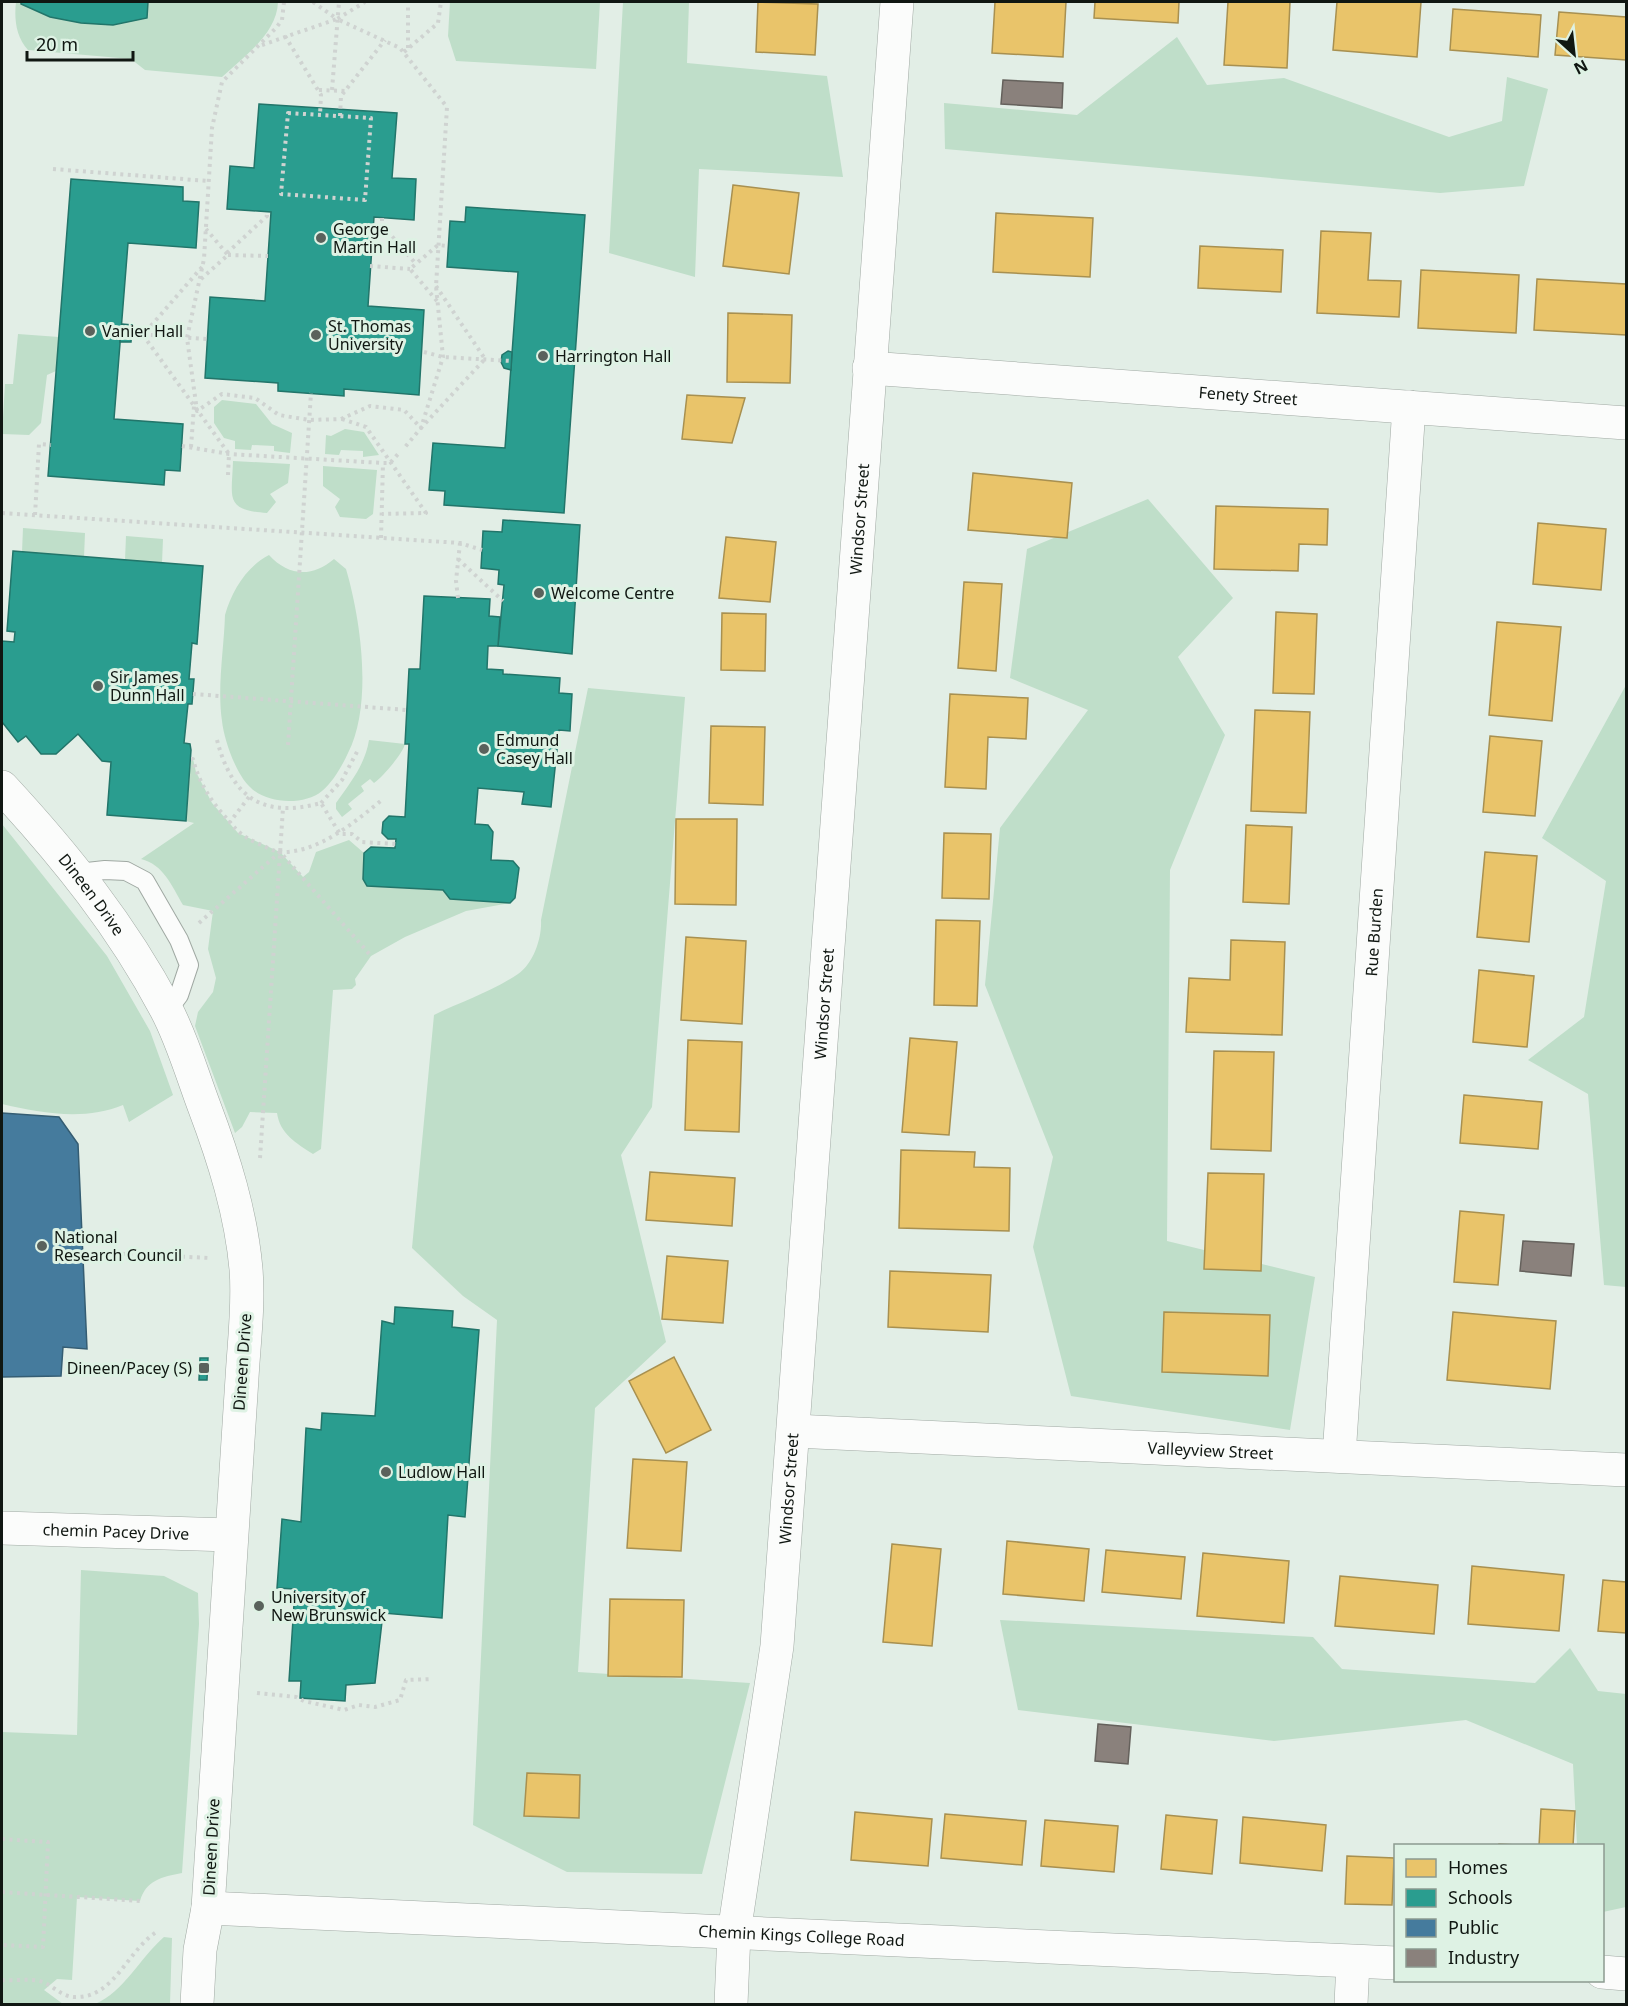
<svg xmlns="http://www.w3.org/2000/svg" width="1628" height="2006" viewBox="0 0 1628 2006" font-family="'Noto Sans',sans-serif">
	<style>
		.green { fill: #bfdec9 }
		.homes { fill: #e9c46a; stroke: #a89050; stroke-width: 1.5 }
		.schools { fill: #2a9d8f; stroke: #22756a; stroke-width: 1.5 }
		.public { fill: #457b9d; stroke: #355d73; stroke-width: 1.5 }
		.industry { fill: #8a817c; stroke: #65615c; stroke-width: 1.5 }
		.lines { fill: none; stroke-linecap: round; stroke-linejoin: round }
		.service-casing { stroke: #a0a9a3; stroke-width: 20 }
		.minor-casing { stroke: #a0a9a3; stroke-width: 34 }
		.path { stroke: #cfd3d1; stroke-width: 4; stroke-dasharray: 3 4.5; stroke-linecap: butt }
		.service { stroke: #fbfcfb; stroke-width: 18 }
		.minor { stroke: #fbfcfb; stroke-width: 33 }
		.poi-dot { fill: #5a625c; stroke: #def2e4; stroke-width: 2 }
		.labels { text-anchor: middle; stroke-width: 6; stroke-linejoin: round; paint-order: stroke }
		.poi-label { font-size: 16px; fill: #101712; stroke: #def2e4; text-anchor: start }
		.street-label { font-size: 16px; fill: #101712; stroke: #def2e4 }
	</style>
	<rect width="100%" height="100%" fill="#e2eee6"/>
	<g class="green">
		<path d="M16 2H21V4C66 24 98 28 146 18L148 2H278C277 34 244 56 222 77L145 70 131 59 28 50C16 37 14 19 16 2Z"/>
		<polygon points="450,2 600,2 596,69 456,61 448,36"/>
		<polygon points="623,2 689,2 687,63 827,76 843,177 699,169 695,277 609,253"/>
		<polygon points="1177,37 1207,85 1284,78 1449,137 1502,121 1507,77 1548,89 1524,186 1440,193 945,149 944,103 1077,115"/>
		<polygon points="18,334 59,337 56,371 47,375 41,423 29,435 2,434 5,384 13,384"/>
		<polygon points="222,400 256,404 272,424 292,433 290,453 274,451 274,446 252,445 251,450 235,449 235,441 224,438 214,423 214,407"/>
		<polygon points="345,429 364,432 379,455 363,457 363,451 341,450 339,455 325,454 326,435 331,436"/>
		<path d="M233 461 290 464 288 483 270 494 276 502 267 513C224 510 232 498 233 461Z"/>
		<polygon points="323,466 377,470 373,514 366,519 340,517 335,507 340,499 323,486"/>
		<polygon points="1148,499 1233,598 1178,657 1225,735 1170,870 1167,1241 1315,1277 1290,1430 1071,1396 1033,1247 1053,1157 985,985 1000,828 1088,710 1010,678 1027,549"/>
		<polygon points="23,528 85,533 84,557 22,552"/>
		<polygon points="126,536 163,539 162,563 125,560"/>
		<path d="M269 555C288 576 312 578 334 559L346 569C361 620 373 704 348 753 342 766 333 782 322 791 304 806 266 804 250 787 236 774 224 740 222 721 217 687 224 649 225 615 232 591 246 567 269 555Z"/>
		<polygon points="1626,685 1626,1287 1604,1285 1588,1094 1528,1060 1584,1017 1606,881 1542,838"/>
		<path d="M588 688 685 697 652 1107 621 1155 666 1342 595 1408 578 1672 750 1683 702 1874 567 1872 473 1825 497 1320 463 1296 412 1248 434 1015C461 1002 493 991 518 974 534 963 542 937 541 920Z"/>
		<path d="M369 740 405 744C403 753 383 777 374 783L370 779 361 786 364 791 348 804 352 809 342 817 336 809V803C350 783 365 765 369 740Z"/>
		<path d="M191 759H193L196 772 212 803 238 833 280 852 303 877 309 872 316 852 349 840 364 853 363 879 367 886 443 890 450 899 510 903 466 911 405 937 371 956 355 979 356 985 352 989 333 990 321 1149 313 1154C296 1143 280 1134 277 1113L250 1112 242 1127 235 1133 195 1026 198 1012 213 992 216 978 208 949 213 911 183 905C172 886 163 864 141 859L194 823 186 821Z"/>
		<path d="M2 824 107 956 150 1031 173 1095 129 1122 123 1105C85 1121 40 1113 2 1104Z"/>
		<path d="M81 1570 164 1576 198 1593 199 1624 182 1873C162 1877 146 1880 140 1901L77 1897 72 1980 57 1979 44 1990 63 2004H2V1732L77 1735Z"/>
		<polygon points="1000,1620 1313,1637 1342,1669 1535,1683 1570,1648 1598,1691 1626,1694 1626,1907 1603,1912 1602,1846 1577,1845 1573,1764 1466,1720 1274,1741 1018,1710"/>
		<path d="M164 1937 172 1938 170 2004H95C124 1992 139 1959 164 1937Z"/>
	</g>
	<g class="homes">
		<polygon points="758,2 818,4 815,55 756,52"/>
		<polygon points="995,2 1066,2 1063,57 992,53"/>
		<polygon points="1095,2 1179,2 1178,23 1094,18"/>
		<polygon points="1228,2 1290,2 1287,68 1224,65"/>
		<polygon points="1337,2 1421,2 1417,57 1333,50"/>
		<polygon points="1453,9 1541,15 1538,57 1450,50"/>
		<polygon points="1559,12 1626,17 1626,60 1555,55"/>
		<polygon points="733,185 799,193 789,274 723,266"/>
		<polygon points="996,213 1093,218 1090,277 993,272"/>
		<polygon points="1321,231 1371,233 1368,280 1401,281 1399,317 1317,313"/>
		<polygon points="1200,246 1283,250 1281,292 1198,288"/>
		<polygon points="1421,270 1519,275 1516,333 1418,328"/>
		<polygon points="1537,279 1626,284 1626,335 1534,330"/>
		<polygon points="728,313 792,315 790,383 727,382"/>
		<polygon points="687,395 745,398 732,443 682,439"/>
		<polygon points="973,473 1072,483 1067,538 968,530"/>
		<polygon points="1216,506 1328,509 1327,545 1299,544 1298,571 1214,569"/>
		<polygon points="1538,523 1606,529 1601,590 1533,584"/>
		<polygon points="726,537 776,542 770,602 719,598"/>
		<polygon points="964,582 1002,584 996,671 958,668"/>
		<polygon points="1276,612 1317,614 1314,694 1273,693"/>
		<polygon points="722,613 766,614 765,671 721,670"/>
		<polygon points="1497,622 1561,627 1552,721 1489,715"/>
		<polygon points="950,694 1028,698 1026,739 988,737 986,789 945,787"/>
		<polygon points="1255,710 1310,712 1306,813 1251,811"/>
		<polygon points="711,726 765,727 763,805 709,803"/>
		<polygon points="1490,736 1542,741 1535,816 1483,812"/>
		<polygon points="676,819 737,819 736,905 675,904"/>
		<polygon points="1246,825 1292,827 1289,904 1243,902"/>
		<polygon points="944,833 991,834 989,899 942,898"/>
		<polygon points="1485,852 1537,856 1529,942 1477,937"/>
		<polygon points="936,920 980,921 977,1006 934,1005"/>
		<polygon points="686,937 746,941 742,1024 681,1020"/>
		<polygon points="1231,940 1285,942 1282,1035 1186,1032 1189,978 1230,980"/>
		<polygon points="1479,970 1534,976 1527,1047 1473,1042"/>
		<polygon points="910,1038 957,1042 949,1135 902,1132"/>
		<polygon points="688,1040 742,1042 739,1132 685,1130"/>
		<polygon points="1214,1051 1274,1052 1271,1151 1211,1149"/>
		<polygon points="1464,1095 1542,1102 1538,1149 1460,1143"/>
		<polygon points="901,1150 975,1152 974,1167 1010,1168 1009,1231 899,1228"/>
		<polygon points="650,1172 735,1178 732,1226 646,1220"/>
		<polygon points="1208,1173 1264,1174 1261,1271 1204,1269"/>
		<polygon points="1460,1211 1504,1215 1498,1285 1454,1282"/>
		<polygon points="667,1256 728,1261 723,1323 662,1319"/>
		<polygon points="890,1271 991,1275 988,1332 888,1327"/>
		<polygon points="1164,1312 1270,1315 1268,1376 1162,1372"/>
		<polygon points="1453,1312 1556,1321 1550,1389 1447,1380"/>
		<polygon points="674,1357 711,1430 666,1453 629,1381"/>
		<polygon points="633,1459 687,1462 681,1551 627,1548"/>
		<polygon points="1007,1541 1089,1549 1084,1601 1003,1594"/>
		<polygon points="892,1544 941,1549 932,1646 883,1642"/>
		<polygon points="1106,1550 1185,1557 1181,1599 1102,1592"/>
		<polygon points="1203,1553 1289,1561 1284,1623 1197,1616"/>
		<polygon points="1472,1566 1564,1575 1559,1631 1468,1624"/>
		<polygon points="1340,1576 1438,1585 1434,1634 1335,1626"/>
		<polygon points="1603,1580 1626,1582 1626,1633 1598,1631"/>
		<polygon points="610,1599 684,1600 682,1677 608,1676"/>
		<polygon points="527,1773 580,1775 579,1818 524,1816"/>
		<polygon points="1541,1809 1575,1811 1573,1846 1539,1846"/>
		<polygon points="855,1812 932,1819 928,1866 851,1860"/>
		<polygon points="945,1814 1026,1821 1022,1865 941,1858"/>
		<polygon points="1166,1815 1217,1820 1212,1874 1161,1869"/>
		<polygon points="1243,1817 1326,1825 1322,1871 1240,1863"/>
		<polygon points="1045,1820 1118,1826 1114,1872 1041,1866"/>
		<polygon points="1499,1844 1535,1846 1499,1846"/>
		<polygon points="1347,1856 1394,1858 1392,1905 1345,1904"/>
	</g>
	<g class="schools">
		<polygon points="21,2 148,2 147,18 113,25 81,23 50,17 21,4"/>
		<polygon points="259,104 397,113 392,178 416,179 414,220 374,217 368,306 424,310 419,395 344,389 344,396 278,391 278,383 205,378 210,297 265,301 271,212 227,209 230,166 254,168"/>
		<polygon points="71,179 183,187 183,201 199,202 196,248 128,243 114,419 183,424 180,471 165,470 164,485 48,476"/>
		<polygon points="466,207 585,215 564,513 444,505 445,491 429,490 433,443 505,448 518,272 447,267 450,221 465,222"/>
		<polygon points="122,324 132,325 131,342 120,342"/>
		<polygon points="508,351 512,352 511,370 504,368 501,362 502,355"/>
		<polygon points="503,520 580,525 572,654 498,646 504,585 498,584 499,570 481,568 483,531 502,532"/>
		<polygon points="13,551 203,566 197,644 192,643 189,679 194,679 192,704 188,704 184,743 190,744 191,750 186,821 107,815 111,762 102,761 78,734 56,754 41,754 26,736 18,742 2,722 2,641 14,642 15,632 7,631"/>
		<polygon points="424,596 490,599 489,616 500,617 498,646 488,646 487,669 503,670 503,674 560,678 559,693 572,694 570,731 559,730 551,807 522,804 524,792 478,788 475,824 488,825 493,832 491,860 513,861 519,868 515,898 510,903 450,899 443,890 367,886 363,879 364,853 371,847 395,848 396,839 388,839 382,833 383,822 389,816 405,817 409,744 405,744 409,669 420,669"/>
		<polygon points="395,1307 453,1311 452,1327 479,1330 465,1517 448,1515 442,1618 383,1613 375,1683 346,1685 345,1701 300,1698 301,1681 289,1681 295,1589 277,1588 282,1519 301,1522 306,1428 321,1430 322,1413 375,1416 382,1321 394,1324"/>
		<polygon points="200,1358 208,1358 207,1380 199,1380"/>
	</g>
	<polygon class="public" points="2,1113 59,1117 78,1144 87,1349 63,1347 61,1376 2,1377"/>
	<g class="industry">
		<polygon points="1003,80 1063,83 1062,108 1001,104"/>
		<polygon points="1523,1241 1574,1244 1571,1276 1520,1271"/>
		<polygon points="1098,1724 1131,1727 1128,1764 1095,1761"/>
	</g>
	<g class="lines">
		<g class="service-casing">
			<polyline id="service" points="78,873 105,870 126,871 145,881 179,940 189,965 179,995 167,1011"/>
		</g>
		<g class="minor-casing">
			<g id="minor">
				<path id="s1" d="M869 368 1626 423"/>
				<path id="s2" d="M2 787C65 855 122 926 166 1009 182 1039 192 1074 204 1106 224 1159 241 1213 246 1269 249 1305 244 1342 242 1378L208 1908 200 1950 197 2004"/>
				<path id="s3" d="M794 1431 1626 1470"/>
				<path id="s4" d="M1339 1456 1409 407"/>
				<path id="s5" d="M2 1528 230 1535"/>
				<path id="s6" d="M208 1908 1396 1963"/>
				<polyline points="1602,1972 1626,1974"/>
				<path id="s7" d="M731 2004 734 1933 777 1646 897 2"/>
				<polyline points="1351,2004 1353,1962"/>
			</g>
		</g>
		<g class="path">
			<polyline points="284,2 282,20 276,28 222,82 212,128 204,259 187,338 197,411 222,394 255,398 279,415 309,420 341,419 370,406 404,410 421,428 485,359 436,286"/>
			<polyline points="313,2 337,19 365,2"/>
			<polyline points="285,36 321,95 320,115"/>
			<polyline points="262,45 337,19 400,48 447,107 436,286 443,357 421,428 405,447"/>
			<polyline points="408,48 408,2"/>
			<polyline points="404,52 438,23 441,2"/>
			<polyline points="319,90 345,91"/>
			<polyline points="332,90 339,2"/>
			<polygon points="288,113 371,118 365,200 281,194"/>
			<polyline points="340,116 341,96 385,40"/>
			<polyline points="53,169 208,181"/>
			<polyline points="382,218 382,225 416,264"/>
			<polyline points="227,253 267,216 267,212"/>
			<polyline points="228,255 268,256"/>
			<polyline points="370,266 410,269"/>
			<polyline points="202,267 143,335 229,454 228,475"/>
			<polyline points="201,279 228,255 206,229"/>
			<polyline points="437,301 410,269 438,245 448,246"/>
			<polyline points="121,333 207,339"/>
			<polyline points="424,352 443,357 511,361"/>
			<polyline points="342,419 366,427 426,513 382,514"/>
			<polyline points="182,446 229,454 383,463 390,463 399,453"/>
			<polyline points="191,447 194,406"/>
			<polyline points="2,513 460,543 482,550"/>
			<polyline points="35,515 39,444 51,445"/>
			<polyline points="381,538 383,463"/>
			<polyline points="458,559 503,601"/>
			<polyline points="458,598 456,581 460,543"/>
			<polyline points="193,694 407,710"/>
			<path d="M217 740C232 797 262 819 321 803L340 834H352L362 842 396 844"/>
			<polyline points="288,745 311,393"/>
			<path d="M191 759H193C199 784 213 804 230 822"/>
			<path d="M249 797 230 822C238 833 246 838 259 844 265 846 274 852 281 852 319 853 356 821 383 799"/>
			<polyline points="321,803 342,780 358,750"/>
			<polyline points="199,923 280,852 371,956"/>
			<polyline points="260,1158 283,808"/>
			<polyline points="107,1253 210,1258"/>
			<polyline points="257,1693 296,1697 304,1701 344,1710 359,1705 375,1707 400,1700 406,1680 432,1679"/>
			<polyline points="2,1839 48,1842 43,1947 2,1945"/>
			<polyline points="2,1892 140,1901"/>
			<path d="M2 1980C14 1981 32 1978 43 1982 55 1987 63 1998 77 1997 115 1997 128 1949 158 1931"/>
		</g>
		<use href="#service" class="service"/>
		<use href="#minor" class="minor"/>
	</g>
	<g class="poi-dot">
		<circle cx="321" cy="238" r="6"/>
		<circle cx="90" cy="331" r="6"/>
		<circle cx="316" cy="335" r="6"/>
		<circle cx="543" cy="356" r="6"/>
		<circle cx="539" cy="593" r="6"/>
		<circle cx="98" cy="686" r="6"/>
		<circle cx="484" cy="749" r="6"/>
		<circle cx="42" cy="1246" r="6"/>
		<rect x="198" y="1362" width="12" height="12" rx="3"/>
		<circle cx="386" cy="1472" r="6"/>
		<circle cx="259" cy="1606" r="6"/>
	</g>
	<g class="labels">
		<g class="poi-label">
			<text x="333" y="235">George<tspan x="333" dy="18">Martin Hall</tspan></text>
			<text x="328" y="332">St. Thomas<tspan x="328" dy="18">University</tspan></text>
			<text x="102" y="337">Vanier Hall</text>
			<text x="555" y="362">Harrington Hall</text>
			<text x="551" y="599">Welcome Centre</text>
			<text x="110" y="683">Sir James<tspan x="110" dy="18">Dunn Hall</tspan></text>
			<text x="496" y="746">Edmund<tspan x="496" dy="18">Casey Hall</tspan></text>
			<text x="54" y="1243">National<tspan x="54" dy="18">Research Council</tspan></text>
			<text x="192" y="1374" text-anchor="end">Dineen/Pacey (S)</text>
			<text x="398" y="1478">Ludlow Hall</text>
			<text x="271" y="1603">University of<tspan x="271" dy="18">New Brunswick</tspan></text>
		</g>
		<g class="street-label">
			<text dy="6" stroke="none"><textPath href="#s1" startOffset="380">Fenety Street</textPath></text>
			<text dy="6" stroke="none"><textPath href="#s7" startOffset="1491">Windsor Street</textPath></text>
			<text dy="6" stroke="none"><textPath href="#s2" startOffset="140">Dineen Drive</textPath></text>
			<text dy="6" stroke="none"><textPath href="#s4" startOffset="525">Rue Burden</textPath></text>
			<text dy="6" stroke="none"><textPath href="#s7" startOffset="1005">Windsor Street</textPath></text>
			<text transform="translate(242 1362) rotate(-86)" y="6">Dineen Drive</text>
			<text dy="6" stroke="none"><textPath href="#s3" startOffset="417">Valleyview Street</textPath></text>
			<text dy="6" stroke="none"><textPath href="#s7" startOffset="519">Windsor Street</textPath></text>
			<text dy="6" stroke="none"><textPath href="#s5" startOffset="114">chemin Pacey Drive</textPath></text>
			<text transform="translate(211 1847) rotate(-87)" y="6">Dineen Drive</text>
			<text dy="6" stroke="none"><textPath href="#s6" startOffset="594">Chemin Kings College Road</textPath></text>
		</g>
	</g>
	<rect width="1628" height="2006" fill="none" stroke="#101712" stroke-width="6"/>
	<rect x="1394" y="1844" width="210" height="138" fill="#def2e4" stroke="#8c9a90" stroke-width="1.5"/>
	<rect x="1406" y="1859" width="30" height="18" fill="#e9c46a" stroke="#8c9a90" stroke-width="1.5"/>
	<text x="1448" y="1874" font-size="18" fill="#101712">Homes</text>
	<rect x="1406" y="1889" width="30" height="18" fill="#2a9d8f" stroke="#8c9a90" stroke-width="1.5"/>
	<text x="1448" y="1904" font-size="18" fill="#101712">Schools</text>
	<rect x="1406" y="1919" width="30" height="18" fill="#457b9d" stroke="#8c9a90" stroke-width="1.5"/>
	<text x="1448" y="1934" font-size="18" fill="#101712">Public</text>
	<rect x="1406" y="1949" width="30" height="18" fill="#8a817c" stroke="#8c9a90" stroke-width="1.5"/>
	<text x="1448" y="1964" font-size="18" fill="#101712">Industry</text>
	<g transform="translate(1574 54) rotate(153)" stroke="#def2e4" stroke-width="4.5" paint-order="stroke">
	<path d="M0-4.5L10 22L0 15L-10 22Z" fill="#101712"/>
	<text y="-9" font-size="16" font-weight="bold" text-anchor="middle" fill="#101712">N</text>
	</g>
	<path d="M27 51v9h106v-9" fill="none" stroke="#101712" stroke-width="3"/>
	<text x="36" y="51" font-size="18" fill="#101712" stroke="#def2e4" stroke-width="4.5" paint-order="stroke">20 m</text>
</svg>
